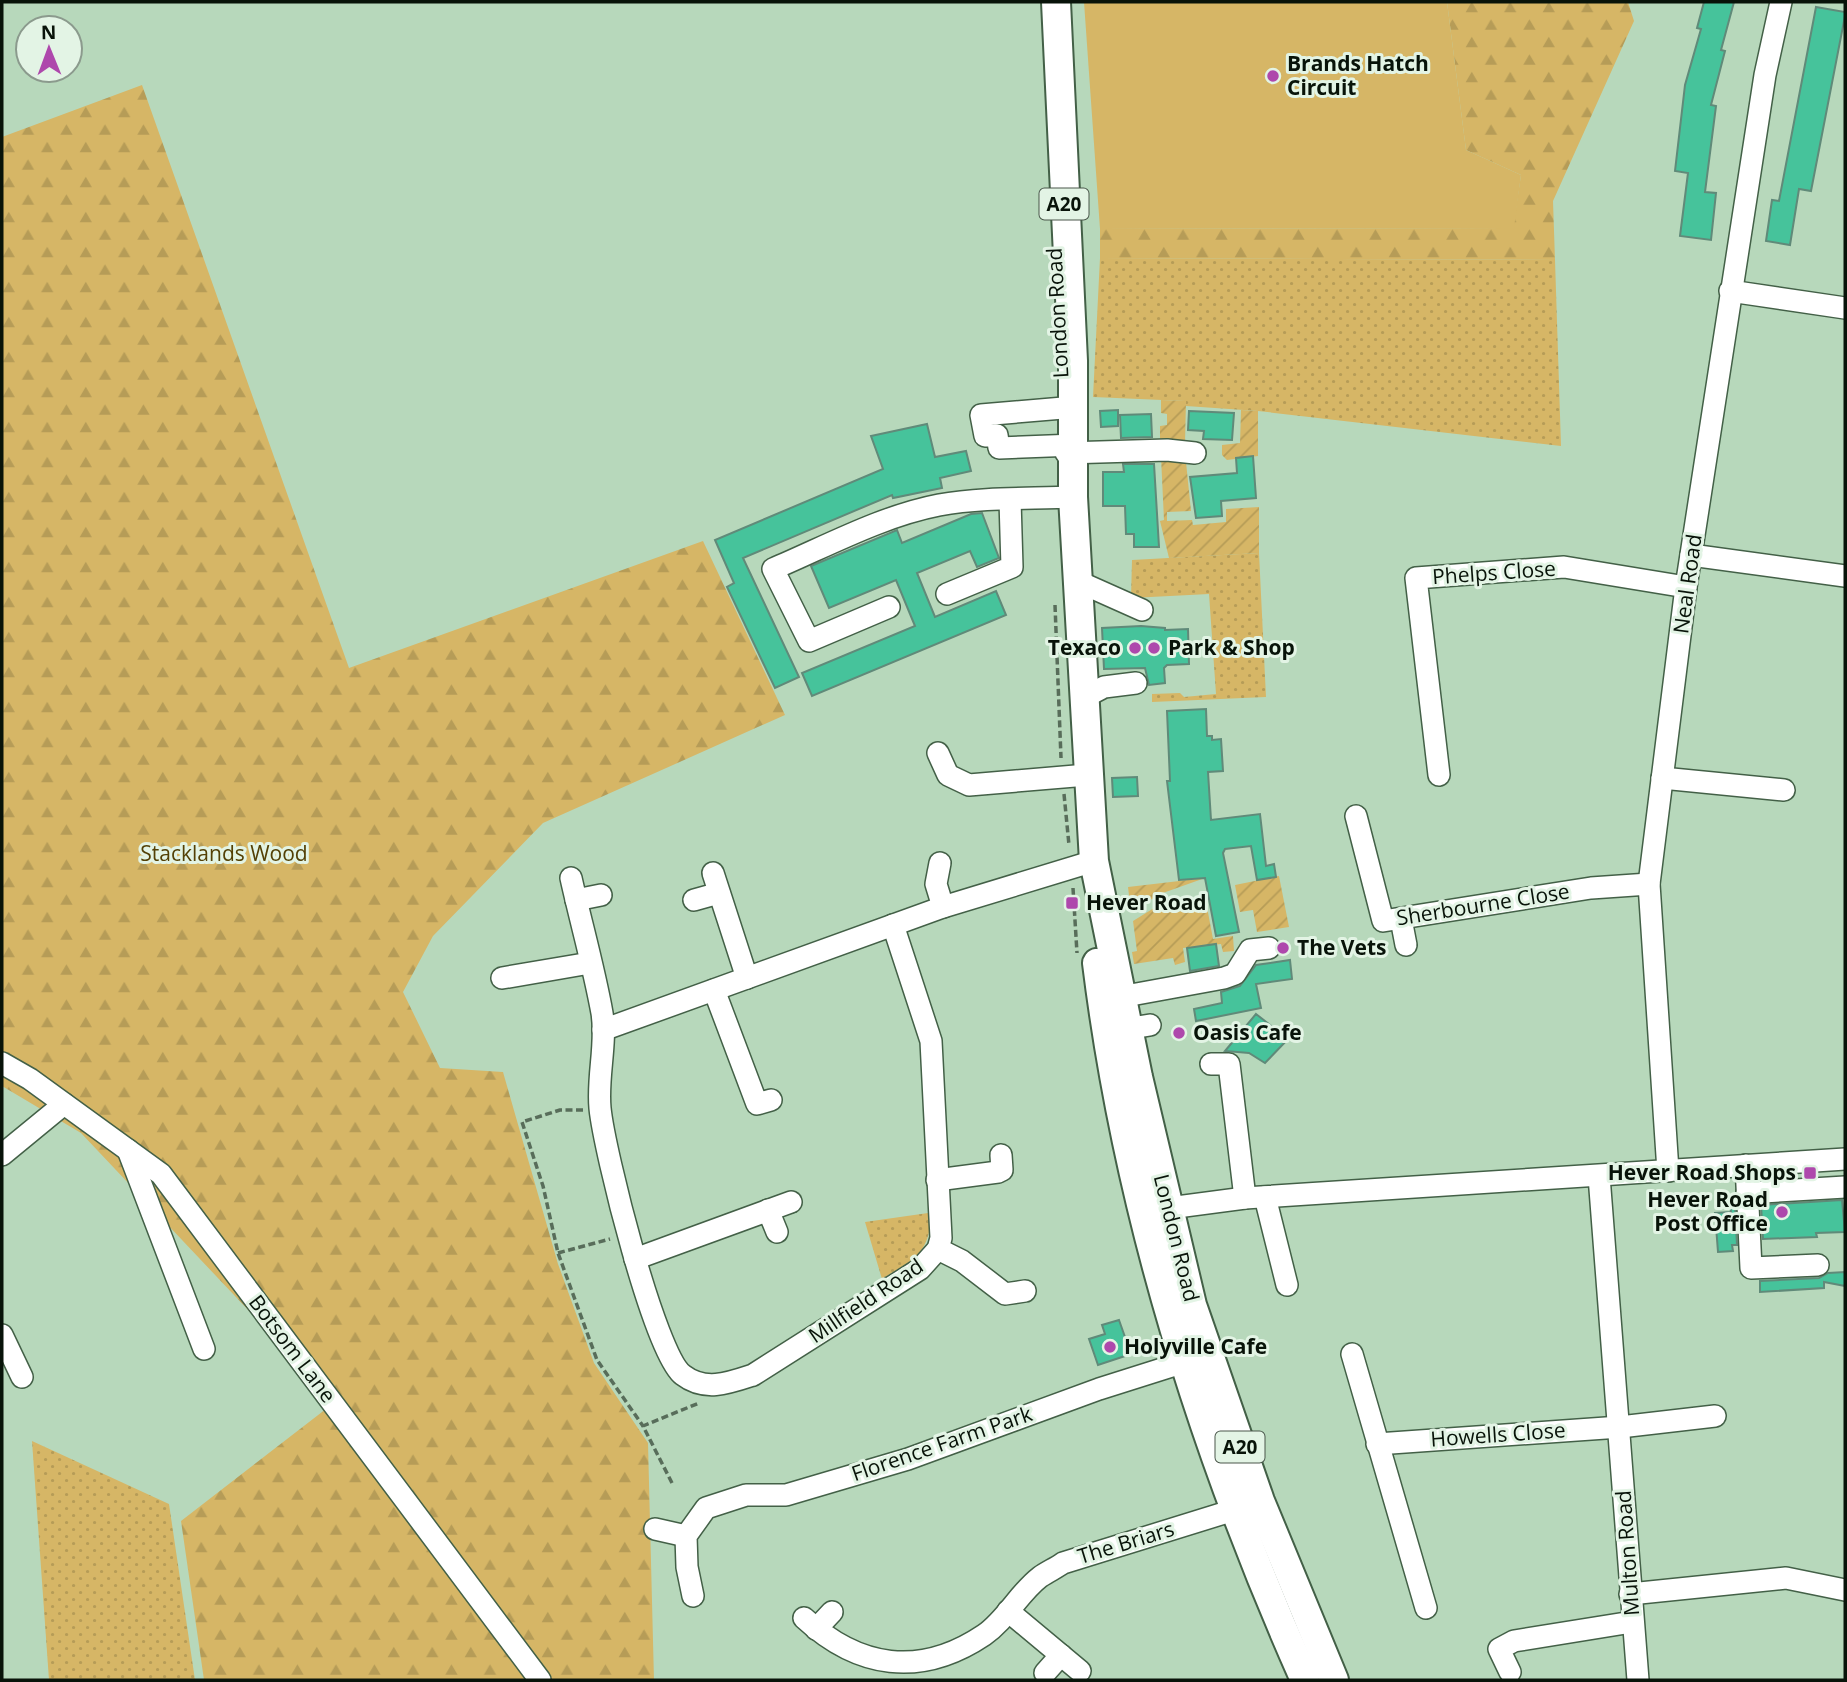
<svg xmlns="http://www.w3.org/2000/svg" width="1847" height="1682" viewBox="0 0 1847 1682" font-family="'Open Sans',sans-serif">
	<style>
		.grass { fill: url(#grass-dots) }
		.forest { fill: url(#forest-firs) }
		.garden { fill: url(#garden-furrows) }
		.pitch { fill: #d6b666 }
		.building { fill: #46c39b; stroke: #608a79; stroke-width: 2 }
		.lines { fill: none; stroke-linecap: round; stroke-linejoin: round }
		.minor-casing { stroke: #436047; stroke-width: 24 }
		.major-casing { stroke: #436047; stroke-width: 32 }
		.path { stroke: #586d5a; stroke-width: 3.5; stroke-dasharray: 7 3.5; stroke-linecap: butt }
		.minor { stroke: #fff; stroke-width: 21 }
		.major { stroke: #fff; stroke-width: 28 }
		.poi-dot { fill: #ae48ac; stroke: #e3f4e5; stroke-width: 2.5 }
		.labels { text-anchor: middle; stroke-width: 6; stroke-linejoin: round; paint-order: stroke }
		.shield { fill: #e3f4e5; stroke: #4a564b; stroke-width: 2 }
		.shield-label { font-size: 19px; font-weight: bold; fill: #081309 }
		.poi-label { font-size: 21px; font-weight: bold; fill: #081309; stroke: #e3f4e5; text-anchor: start }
		.street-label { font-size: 21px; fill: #081309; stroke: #e3f4e5 }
		.park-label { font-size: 21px; fill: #534005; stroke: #e3f4e5 }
	</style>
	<defs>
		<pattern id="grass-dots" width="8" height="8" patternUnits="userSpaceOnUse" patternTransform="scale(1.75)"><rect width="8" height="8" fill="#d6b666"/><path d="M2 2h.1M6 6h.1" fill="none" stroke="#b69c57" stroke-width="1.8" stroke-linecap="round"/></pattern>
		<pattern id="forest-firs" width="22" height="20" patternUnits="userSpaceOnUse" patternTransform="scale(1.75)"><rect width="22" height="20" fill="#d6b666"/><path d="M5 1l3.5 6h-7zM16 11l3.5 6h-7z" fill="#b69c57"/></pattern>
		<pattern id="garden-furrows" width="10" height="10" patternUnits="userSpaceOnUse" patternTransform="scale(1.75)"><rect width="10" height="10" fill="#d6b666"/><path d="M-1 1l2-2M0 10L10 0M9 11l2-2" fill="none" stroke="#b69c57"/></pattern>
	</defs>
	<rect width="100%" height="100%" fill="#b7d8bb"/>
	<g class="grass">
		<polygon points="1100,258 1555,260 1561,446 1258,411 1186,406 1185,401 1093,397"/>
		<polygon points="1259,553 1266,697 1152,702 1152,694 1180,693 1184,697 1216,694 1209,594 1131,598 1132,560"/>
		<path d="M928 1213 931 1217C929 1255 912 1260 882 1279L865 1222Z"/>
		<polygon points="32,1441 169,1504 195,1680 49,1680"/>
	</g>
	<g class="forest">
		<polygon points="1447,2 1628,2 1634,21 1553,201 1555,260 1100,258 1100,229 1513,228 1521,175 1466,150"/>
		<polygon points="142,85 349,668 703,541 785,715 543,823 433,936 403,992 440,1068 503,1072 558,1264 594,1363 648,1443 654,1680 204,1680 181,1521 335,1402 81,1133 2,1086 2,137"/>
	</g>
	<g class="garden">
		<polygon points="1161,400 1186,401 1185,443 1152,443 1152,440 1160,440 1160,426 1167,425 1167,414 1161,413"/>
		<polygon points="1241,410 1258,411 1258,456 1227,460 1222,455 1222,445 1240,443"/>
		<polygon points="1161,457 1186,462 1191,511 1167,512 1167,521 1192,520 1193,525 1226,522 1226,509 1259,507 1259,553 1169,558 1160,521 1164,520"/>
		<polygon points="1279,876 1289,927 1257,932 1253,910 1240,912 1235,885"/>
		<polygon points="1205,878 1160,894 1131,912 1128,887"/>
		<polygon points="1167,900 1173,902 1176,912 1207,907 1213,939 1233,936 1234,951 1223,952 1221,944 1183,948 1185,962 1175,965 1173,958 1134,964 1132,952 1137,951 1133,921"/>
	</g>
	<polygon class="pitch" points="1084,2 1447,2 1466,150 1521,175 1514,228 1100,229"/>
	<g class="building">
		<polygon points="1704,2 1734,2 1721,50 1725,51 1711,105 1716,106 1705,192 1716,193 1711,240 1680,236 1688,173 1675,171 1685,85 1701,29 1697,28"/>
		<polygon points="1816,7 1845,12 1845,16 1811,191 1799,189 1790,245 1766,241 1772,200 1779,201"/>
		<polygon points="1118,410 1118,426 1101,427 1100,411"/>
		<polygon points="1189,411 1234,413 1232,440 1203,439 1204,431 1188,430"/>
		<polygon points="1151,414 1152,437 1121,438 1120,415"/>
		<polygon points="927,424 935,457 966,451 971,471 940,478 942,488 893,498 892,495 743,558 799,677 775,688 727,587 734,583 715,540 883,469 871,436"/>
		<polygon points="1253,456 1256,498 1221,501 1222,516 1196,518 1190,477 1237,473 1236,458"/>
		<polygon points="1123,464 1154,464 1159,547 1134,547 1134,534 1126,534 1125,506 1103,506 1103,472 1124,472"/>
		<polygon points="982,513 999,558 977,567 970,551 917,573 935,617 996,591 1006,615 812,696 802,673 915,626 896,580 829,608 811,566 897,530 902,543 971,514"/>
		<polygon points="1141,626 1165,628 1165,630 1188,629 1189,664 1167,665 1164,668 1165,683 1149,685 1145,668 1104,669 1102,628"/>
		<polygon points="1206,709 1207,736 1212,736 1212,740 1221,739 1223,771 1208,772 1211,820 1260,814 1266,866 1274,864 1276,877 1257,880 1251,846 1225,849 1223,853 1239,932 1216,936 1205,878 1179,880 1167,781 1170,781 1167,711"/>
		<polygon points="1137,777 1138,796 1113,797 1112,778"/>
		<polygon points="1216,944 1219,966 1190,971 1187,948"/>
		<polygon points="1290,960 1292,979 1256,984 1261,1008 1196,1021 1194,1009 1222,1003 1221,992 1240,986 1256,965"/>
		<polygon points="1256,1014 1288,1039 1265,1063 1249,1053 1225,1051"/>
		<polygon points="1842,1200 1845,1232 1816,1233 1817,1237 1763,1239 1761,1205"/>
		<polygon points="1730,1205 1735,1205 1737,1245 1732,1245 1733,1251 1718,1252 1715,1213 1731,1212"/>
		<polygon points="1845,1272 1845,1286 1824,1282 1824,1288 1760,1292 1760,1281 1819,1278 1828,1273"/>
		<polygon points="1119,1320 1131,1354 1098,1365 1089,1339 1105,1334 1102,1325"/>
	</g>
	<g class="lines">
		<g class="minor-casing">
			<g id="minor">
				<polyline points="1730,291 1845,308"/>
				<polyline points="1075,407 981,415 985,436 997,435 999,448 1075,445"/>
				<polyline points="1066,453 1167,450 1195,453"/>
				<polyline points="1691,555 1845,576"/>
				<polyline points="1077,581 1142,610"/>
				<polyline points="947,594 1012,567 1010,500"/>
				<path d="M889 607 809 641 773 569C827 546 882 516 939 505 983 497 1029 499 1073 497"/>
				<polyline points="1083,698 1104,687 1136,683"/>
				<polyline points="938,753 948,775 969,785 1087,775"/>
				<polyline points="1439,775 1416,578 1564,567 1686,587"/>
				<polyline points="1662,778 1784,790"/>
				<polyline points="1356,816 1383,921 1591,888 1649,884"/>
				<polyline points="940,863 936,884 943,907"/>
				<polyline points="713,873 747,978"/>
				<path d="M571 878C581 923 594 968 602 1013 607 1044 597 1076 600 1108 604 1150 655 1355 683 1375 705 1392 729 1383 753 1375L920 1269 938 1249 941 1238 931 1041 893 925"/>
				<polyline points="576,900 601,895"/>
				<polyline points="694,900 719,893"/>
				<polyline points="1401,919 1406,945"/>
				<polyline points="502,978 590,963"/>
				<polyline points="714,990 757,1104 771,1100"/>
				<polyline points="1109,999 1224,978 1235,974 1250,950 1269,948"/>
				<polyline points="603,1030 943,907 1094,861"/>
				<polyline points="1114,1031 1150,1025"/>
				<polyline points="2,1063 30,1079 161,1174 540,1680"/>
				<polyline points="1211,1064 1229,1064 1245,1198"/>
				<polyline points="128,1150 204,1349"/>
				<polyline points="2,1155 64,1104"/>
				<polyline points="1746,1165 1751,1268 1818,1265"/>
				<polyline points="1668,1171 1649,884 1686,587 1765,75 1781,2"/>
				<polyline points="1599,1176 1638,1680"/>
				<polyline points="937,1180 998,1172 1002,1170 1001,1155"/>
				<polyline points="1747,1193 1845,1187"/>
				<polyline points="1265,1197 1287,1285"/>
				<polyline points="768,1210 777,1232"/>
				<polyline points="1154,1210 1245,1198 1845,1159"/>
				<polyline points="938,1249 962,1261 1005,1294 1025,1291"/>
				<polyline points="635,1259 791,1202"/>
				<polyline points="2,1335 22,1377"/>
				<polyline points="1352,1354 1426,1608"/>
				<polyline points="1377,1444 1620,1427 1715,1416"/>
				<polyline points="655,1529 686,1536"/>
				<polyline points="1630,1594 1786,1578 1845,1590"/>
				<polyline points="693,1596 687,1567 686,1536 706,1508 746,1495 786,1495 908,1459 1099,1389 1197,1358"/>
				<polyline points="1008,1611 1080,1671"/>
				<path d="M804 1618C858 1668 920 1678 984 1635 1006 1620 1019 1593 1040 1577 1047 1572 1056 1568 1063 1563L1250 1505"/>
				<polyline points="816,1629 832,1612"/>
				<polyline points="1510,1672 1499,1649 1514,1641 1632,1622"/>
				<polyline points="1045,1673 1061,1655"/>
			</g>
		</g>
		<g class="major-casing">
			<g id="major">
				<polyline points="1056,2 1073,361 1073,497 1094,861 1138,1077 1192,1305 1260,1501 1334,1680"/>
				<path d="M1097 963C1128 1213 1203 1451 1305 1680"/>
			</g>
		</g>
		<g class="path">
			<polyline points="1055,605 1061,758"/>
			<polyline points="1064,794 1069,845"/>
			<polyline points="1073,888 1077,953"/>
			<polyline points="583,1110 560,1110 522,1122 543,1186 558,1253 597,1360 643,1426"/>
			<polyline points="558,1253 610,1239"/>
			<polyline points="672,1483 643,1426 699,1403"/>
		</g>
		<use href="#minor" class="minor"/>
		<use href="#major" class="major"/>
	</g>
	<g class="poi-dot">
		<circle cx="1273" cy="76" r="7"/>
		<circle cx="1135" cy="648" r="7"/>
		<circle cx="1154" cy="648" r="7"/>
		<rect x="1065" y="896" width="14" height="14" rx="3.5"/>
		<circle cx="1283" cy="948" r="7"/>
		<circle cx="1179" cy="1033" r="7"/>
		<rect x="1803" y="1166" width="14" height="14" rx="3.5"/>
		<circle cx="1782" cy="1212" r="7"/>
		<circle cx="1110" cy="1347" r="7"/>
	</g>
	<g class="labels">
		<g class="shield">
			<rect x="1039.5" y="188.5" width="49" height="31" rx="5"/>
			<rect x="1215.5" y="1431.5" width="49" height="31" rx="5"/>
		</g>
		<g class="shield-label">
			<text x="1064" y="211">A20</text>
			<text x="1240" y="1454">A20</text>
		</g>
		<g class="poi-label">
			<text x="1287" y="71">Brands Hatch<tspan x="1287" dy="24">Circuit</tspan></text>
			<text x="1121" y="655" text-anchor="end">Texaco</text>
			<text x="1168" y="655">Park &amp; Shop</text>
			<text x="1086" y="910">Hever Road</text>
			<text x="1297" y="955">The Vets</text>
			<text x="1193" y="1040">Oasis Cafe</text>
			<text x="1796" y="1180" text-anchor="end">Hever Road Shops</text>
			<text x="1768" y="1207" text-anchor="end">Hever Road<tspan x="1768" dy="24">Post Office</tspan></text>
			<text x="1124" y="1354">Holyville Cafe</text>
		</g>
		<g class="street-label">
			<text transform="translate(1058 313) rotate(-93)" y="7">London Road</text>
			<text transform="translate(1494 573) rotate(-4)" y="7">Phelps Close</text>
			<text transform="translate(1688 584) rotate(-82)" y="7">Neal Road</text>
			<text transform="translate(1483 905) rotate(-9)" y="7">Sherbourne Close</text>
			<text transform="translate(1176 1238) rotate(76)" y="7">London Road</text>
			<text transform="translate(866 1301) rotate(-34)" y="7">Millfield Road</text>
			<text transform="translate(292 1349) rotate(53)" y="7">Botsom Lane</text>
			<text transform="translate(1498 1435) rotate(-4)" y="7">Howells Close</text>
			<text transform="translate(942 1444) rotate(-19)" y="7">Florence Farm Park</text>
			<text transform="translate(1126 1543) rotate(-17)" y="7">The Briars</text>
			<text transform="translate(1628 1553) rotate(-94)" y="7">Multon Road</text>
		</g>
		<g class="park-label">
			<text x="224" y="861">Stacklands Wood</text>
		</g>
	</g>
	<rect width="1847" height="1682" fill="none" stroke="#081309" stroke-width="7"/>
	<g transform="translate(49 49) rotate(359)"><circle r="33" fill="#e3f4e5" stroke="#8b9a8d" stroke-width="2"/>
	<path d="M0-5L12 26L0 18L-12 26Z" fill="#ae48ac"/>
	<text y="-10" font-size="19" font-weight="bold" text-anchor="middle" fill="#081309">N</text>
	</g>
</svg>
